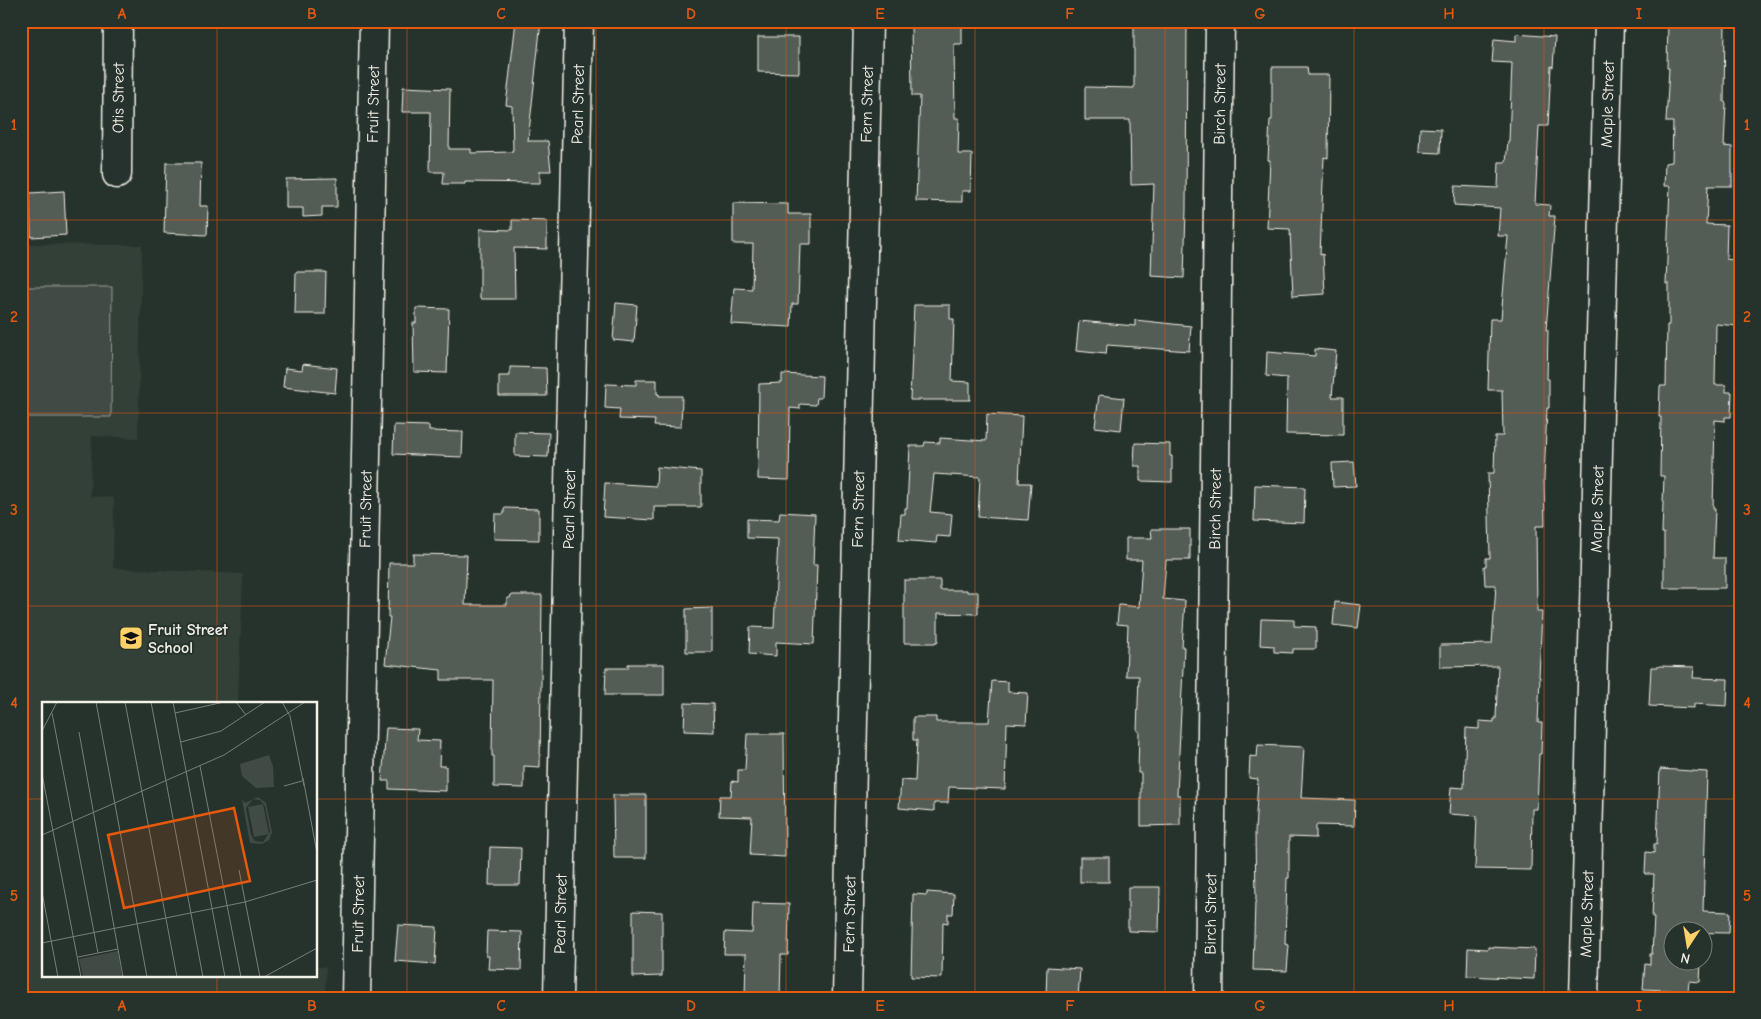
<svg xmlns="http://www.w3.org/2000/svg" width="1761" height="1019" viewBox="0 0 1761 1019" font-family="'Comic Neue',sans-serif">
	<style>
		.built { fill: #333f39 }
		.green { fill: #414b45; stroke: #9a9e96 }
		.building { fill: #525c55; stroke: #f4f1e8 }
		.lines { fill: none; stroke-linecap: round; stroke-linejoin: round }
		.minor-casing { stroke: #f4f1e8; stroke-width: 31 }
		.minor { stroke: #26332d; stroke-width: 28 }
		.grid { fill: none; stroke: #e8590c; stroke-width: 1; stroke-opacity: 0.55 }
		.labels { text-anchor: middle; stroke-width: 4; stroke-linejoin: round; paint-order: stroke }
		.street-label { font-size: 16px; fill: #f4f1e8; stroke: #26332d }
		.poi-label { font-size: 16px; font-weight: bold; fill: #f4f1e8; stroke: #26332d; text-anchor: start }
		.inset-road { fill: none; stroke: #787f78; stroke-width: 1 }
		.view { fill: #e8590c; fill-opacity: 0.15; stroke: #e8590c; stroke-width: 2.5 }
		.inset-edge { fill: none; stroke: #f4f1e8; stroke-width: 2.5 }
		.neatline { fill: none; stroke: #e8590c; stroke-width: 2 }
		.grid-label { font-size: 16px; text-anchor: middle; font-weight: bold; fill: #e8590c }
	</style>
	<rect width="100%" height="100%" fill="#26332d"/>
	<filter id="ink" filterUnits="userSpaceOnUse"><feTurbulence type="fractalNoise" baseFrequency=".02" numOctaves="2"/><feDisplacementMap in="SourceGraphic" scale="10" xChannelSelector="R" yChannelSelector="G"/><feConvolveMatrix kernelMatrix="1 2 1 2 8 2 1 2 1" color-interpolation-filters="sRGB"/></filter>
	<g filter="url(#ink)">
		<polygon class="built" points="21,244 142,245 138,438 92,436 90,496 114,498 113,568 243,574 238,703 44,703 44,975 316,975 316,967 326,967 325,998 21,998"/>
		<polygon class="green" points="21,287 112,287 111,417 21,417"/>
		<g class="building">
			<polygon points="516,21 541,21 528,141 548,141 551,171 540,171 540,183 465,182 465,184 443,184 444,172 430,172 431,112 402,112 403,87 450,89 449,149 471,149 471,153 512,152 512,150 513,150 512,106 506,105"/>
			<polygon points="911,21 962,21 962,44 954,44 955,118 959,118 958,154 972,154 971,191 962,191 962,202 916,201 920,96 912,96"/>
			<polygon points="1134,21 1187,21 1186,209 1184,278 1151,276 1154,184 1131,185 1130,120 1085,120 1085,87 1134,88"/>
			<polygon points="1668,21 1725,21 1724,102 1726,103 1724,146 1732,147 1732,186 1708,186 1706,224 1727,225 1726,259 1740,261 1738,326 1716,324 1715,385 1726,385 1726,392 1732,392 1731,417 1725,417 1725,421 1715,420 1713,509 1715,509 1713,558 1725,558 1725,588 1664,588 1664,533 1662,533 1664,476 1660,476 1661,417 1659,417 1660,386 1666,386 1667,325 1669,325 1669,284 1666,284 1670,186 1664,186 1665,163 1672,162 1673,122 1666,122 1669,68 1667,68"/>
			<polygon points="1516,34 1555,37 1553,67 1551,66 1548,126 1539,126 1535,204 1550,205 1549,216 1555,216 1546,330 1548,330 1547,379 1549,379 1549,408 1547,408 1544,478 1545,526 1536,526 1537,612 1542,612 1539,677 1540,677 1538,723 1542,723 1541,754 1539,754 1537,809 1532,809 1531,870 1475,869 1477,816 1449,814 1451,787 1464,788 1466,728 1479,729 1479,721 1494,722 1494,719 1496,719 1498,666 1440,667 1440,645 1492,644 1496,585 1485,585 1484,566 1486,566 1486,558 1490,558 1488,473 1494,473 1495,436 1503,436 1502,390 1488,390 1490,319 1501,319 1508,236 1498,236 1500,208 1454,205 1455,186 1498,188 1499,162 1506,162 1508,141 1509,141 1512,63 1492,62 1494,39 1516,41"/>
			<polygon points="758,37 799,37 799,73 758,72"/>
			<polygon points="1272,67 1307,67 1308,75 1329,75 1328,158 1324,157 1320,255 1323,254 1325,294 1293,296 1290,229 1267,228 1270,160 1268,160 1270,120 1272,120"/>
			<polygon points="1420,128 1441,129 1440,153 1419,152"/>
			<polygon points="166,163 201,163 200,206 208,206 207,235 164,233"/>
			<polygon points="337,178 337,207 322,207 322,216 303,217 303,208 286,208 286,179"/>
			<polygon points="64,191 66,235 31,237 30,193"/>
			<polygon points="733,203 788,204 788,214 811,214 811,244 800,244 798,304 792,304 791,327 731,324 734,288 752,289 753,244 733,244"/>
			<polygon points="512,220 547,221 547,249 514,248 515,299 480,299 480,229 512,230"/>
			<polygon points="296,272 326,272 325,314 295,314"/>
			<polygon points="616,303 637,305 634,342 613,340"/>
			<polygon points="914,305 950,305 950,319 954,319 952,381 970,382 970,400 910,400"/>
			<polygon points="416,308 449,309 447,373 414,372 413,323 416,323"/>
			<polygon points="1135,320 1191,326 1189,351 1107,345 1106,354 1076,351 1079,321 1135,326"/>
			<polygon points="1315,349 1336,351 1332,397 1343,397 1343,435 1286,434 1287,378 1266,376 1267,352 1315,356"/>
			<polygon points="303,364 337,368 335,393 283,387 285,368 302,370"/>
			<polygon points="510,367 546,368 547,396 499,396 499,376 510,376"/>
			<polygon points="782,374 822,376 821,398 817,398 816,405 800,404 800,409 790,408 789,480 758,479 759,384 782,383"/>
			<polygon points="636,380 657,380 657,394 659,394 659,396 682,396 681,427 654,426 655,420 619,419 620,409 605,408 606,384 636,385"/>
			<polygon points="1099,395 1124,398 1121,430 1095,427"/>
			<polygon points="987,414 1022,416 1019,483 1031,483 1028,520 978,517 980,477 934,474 930,512 952,514 950,537 937,536 936,543 899,540 901,514 905,514 905,508 907,508 910,446 924,446 925,442 940,443 940,438 986,441"/>
			<polygon points="394,425 429,426 429,431 463,432 462,457 393,454"/>
			<polygon points="515,432 549,433 548,457 515,456"/>
			<polygon points="1135,443 1170,444 1170,456 1172,456 1172,482 1140,481 1140,466 1134,466"/>
			<polygon points="1354,462 1356,486 1333,487 1332,463"/>
			<polygon points="657,467 701,471 701,507 654,507 654,520 603,517 605,483 656,486"/>
			<polygon points="1255,485 1305,487 1304,523 1254,521"/>
			<polygon points="504,508 539,509 539,540 494,539 495,514 504,514"/>
			<polygon points="780,512 815,514 813,565 817,565 814,644 776,642 776,656 749,654 750,627 774,628 778,539 747,538 747,519 779,520"/>
			<polygon points="1151,529 1190,529 1190,560 1166,560 1163,599 1185,601 1182,647 1184,647 1177,795 1180,795 1180,825 1141,826 1141,773 1138,773 1139,731 1137,731 1139,676 1126,676 1128,625 1117,624 1119,605 1139,607 1142,560 1126,560 1126,538 1152,538"/>
			<polygon points="413,554 467,555 465,605 507,605 507,598 510,598 511,595 542,595 540,767 524,766 524,788 494,787 494,756 492,756 493,680 441,680 441,670 385,664 390,617 388,617 389,563 413,563"/>
			<polygon points="904,580 940,580 940,590 967,590 967,592 978,592 978,614 938,613 938,642 936,641 936,643 904,643"/>
			<polygon points="1335,602 1361,605 1358,628 1333,625"/>
			<polygon points="712,608 712,652 686,652 686,609"/>
			<polygon points="1261,619 1294,620 1294,626 1316,627 1316,649 1293,649 1293,653 1274,652 1274,646 1260,645"/>
			<polygon points="628,664 664,664 664,695 605,695 606,668 628,668"/>
			<polygon points="1659,666 1694,667 1693,678 1728,679 1727,706 1694,704 1694,708 1649,706 1651,667 1659,667"/>
			<polygon points="992,681 1008,682 1008,692 1028,693 1026,724 1007,723 1005,789 949,787 948,803 934,803 934,811 899,808 901,780 915,781 917,740 913,740 913,717 936,717 936,722 989,722"/>
			<polygon points="685,703 713,704 714,732 684,731"/>
			<polygon points="386,728 418,729 417,740 440,741 439,766 446,766 446,791 389,789 389,781 382,781"/>
			<polygon points="747,734 784,734 785,857 750,855 752,817 719,816 720,796 731,796 732,781 738,782 738,770 745,770"/>
			<polygon points="1258,745 1304,747 1301,798 1355,800 1354,826 1316,825 1316,838 1289,837 1289,878 1287,878 1285,944 1289,945 1287,971 1253,970 1255,902 1256,902 1255,832 1258,779 1249,778 1250,756 1257,757"/>
			<polygon points="1660,769 1707,772 1703,911 1730,912 1729,933 1674,932 1674,962 1701,962 1700,982 1689,981 1688,991 1643,989 1645,964 1650,965 1650,954 1652,954 1654,917 1652,917 1654,874 1645,874 1646,852 1654,853 1654,844 1657,844"/>
			<polygon points="613,795 646,795 646,858 614,858"/>
			<polygon points="490,847 521,848 520,885 489,885"/>
			<rect x="1080" y="857" width="29" height="25"/>
			<polygon points="1128,887 1160,887 1159,932 1128,931"/>
			<polygon points="927,892 954,894 953,914 948,914 948,923 943,922 942,978 911,977 913,894 927,895"/>
			<polygon points="753,903 789,904 788,955 781,955 780,998 745,998 746,954 724,954 725,932 752,933"/>
			<polygon points="633,911 662,912 662,976 633,977"/>
			<polygon points="398,925 437,927 435,964 395,961"/>
			<polygon points="487,931 522,932 521,970 488,969 489,956 486,956"/>
			<polygon points="1488,947 1535,949 1534,979 1467,976 1468,948 1488,949"/>
			<polygon points="1047,967 1080,969 1078,998 1046,998"/>
		</g>
		<g class="lines">
			<g class="minor-casing">
				<g id="minor">
					<path id="s1" d="M117 174 118 21"/>
					<path id="s2" d="M356 998 374 21"/>
					<path id="s3" d="M558 998 579 21"/>
					<path id="s4" d="M847 998 868 21"/>
					<path id="s5" d="M1209 998 1220 21"/>
					<path id="s6" d="M1584 998 1609 21"/>
				</g>
			</g>
			<use href="#minor" class="minor"/>
		</g>
	</g>
	<path class="grid" d="M217 21V703M407 21V998M596 21V998M786 21V998M975 21V998M1165 21V998M1354 21V998M1544 21V998M21 220H1740M21 413H1740M21 606H1740M21 799H44M316 799H1740M217 975V998"/>
	<defs>
		<g id="school-square" transform="scale(1.25)"><rect x="-9" y="-9" width="18" height="18" rx="4" fill="#ffd166" stroke="#26332d"/><path d="M0-5L7-2L0 1L-7-2ZM-4 1L0 2.5L4 1V4Q0 6-4 4Z" fill="#111"/></g>
	</defs>
	<g fill-rule="evenodd">
		<use href="#school-square" x="131" y="638"/>
	</g>
	<g class="labels">
		<g class="street-label">
			<text dy="6" stroke="none"><textPath href="#s1" startOffset="76">Otis Street</textPath></text>
			<text dy="6" stroke="none"><textPath href="#s2" startOffset="894">Fruit Street</textPath></text>
			<text dy="6" stroke="none"><textPath href="#s3" startOffset="894">Pearl Street</textPath></text>
			<text dy="6" stroke="none"><textPath href="#s4" startOffset="894">Fern Street</textPath></text>
			<text dy="6" stroke="none"><textPath href="#s5" startOffset="894">Birch Street</textPath></text>
			<text dy="6" stroke="none"><textPath href="#s6" startOffset="894">Maple Street</textPath></text>
			<text dy="6" stroke="none"><textPath href="#s2" startOffset="489">Fruit Street</textPath></text>
			<text dy="6" stroke="none"><textPath href="#s3" startOffset="489">Pearl Street</textPath></text>
			<text dy="6" stroke="none"><textPath href="#s4" startOffset="489">Fern Street</textPath></text>
			<text dy="6" stroke="none"><textPath href="#s5" startOffset="489">Birch Street</textPath></text>
			<text dy="6" stroke="none"><textPath href="#s6" startOffset="489">Maple Street</textPath></text>
			<text dy="6" stroke="none"><textPath href="#s2" startOffset="84">Fruit Street</textPath></text>
			<text dy="6" stroke="none"><textPath href="#s3" startOffset="84">Pearl Street</textPath></text>
			<text dy="6" stroke="none"><textPath href="#s4" startOffset="84">Fern Street</textPath></text>
			<text dy="6" stroke="none"><textPath href="#s5" startOffset="84">Birch Street</textPath></text>
			<text dy="6" stroke="none"><textPath href="#s6" startOffset="84">Maple Street</textPath></text>
		</g>
		<g class="poi-label">
			<text x="148" y="635">Fruit Street<tspan x="148" dy="18">School</tspan></text>
		</g>
	</g>
	<g transform="translate(42 702)">
		<rect width="275" height="275" fill="#26332d"/>
		<path d="M227 53 231 64 232 85 214 86 200 74 198 62ZM216 95 224 101 230 130 227 138 220 142 208 141 200 97 203 101ZM211 97 218 98 223 104 228 130 221 140 213 139 209 133 204 106ZM221 102 227 132 212 135 206 105ZM76 249 80 275H41L37 257Z" fill="#414b45" fill-rule="evenodd"/>
		<path class="inset-road" d="M54 0 105 275M83 0 135 275M109 0 161 275M131 0 183 275M194 0 204 13M240 0 248 14 262 84M10 11 56 251M133 11 182 0M0 29 15 0M37 30 81 275M139 40 179 29 223 0M158 64 199 275M0 72 39 275M261 76 275 151M242 84 260 79M0 133 182 53 263 0M197 168 218 275M0 190 16 275M0 241 203 200 275 178M36 255 76 247M222 275 275 246"/>
		<path class="view" d="M192 106 208 179 82 206 66 133Z"/>
		<rect width="275" height="275" class="inset-edge"/>
	</g>
	<rect width="1761" height="1019" fill="none" stroke="#26332d" stroke-width="55"/>
	<g transform="translate(1688 946) rotate(192)"><circle r="24" fill="#26332d" stroke="#787f78"/>
	<path d="M0-4L9 19L0 12L-9 19Z" fill="#ffd166"/>
	<text y="-8" font-size="14" font-weight="bold" text-anchor="middle" fill="#f4f1e8">N</text>
	</g>
	<rect x="28" y="28" width="1706" height="964" class="neatline"/>
	<g class="grid-label">
		<text x="122" y="19">A</text>
		<text x="312" y="19">B</text>
		<text x="501" y="19">C</text>
		<text x="691" y="19">D</text>
		<text x="880" y="19">E</text>
		<text x="1070" y="19">F</text>
		<text x="1260" y="19">G</text>
		<text x="1449" y="19">H</text>
		<text x="1639" y="19">I</text>
		<text x="14" y="130">1</text>
		<text x="1747" y="130">1</text>
		<text x="14" y="322">2</text>
		<text x="1747" y="322">2</text>
		<text x="14" y="515">3</text>
		<text x="1747" y="515">3</text>
		<text x="14" y="708">4</text>
		<text x="1747" y="708">4</text>
		<text x="14" y="901">5</text>
		<text x="1747" y="901">5</text>
		<text x="122" y="1011">A</text>
		<text x="312" y="1011">B</text>
		<text x="501" y="1011">C</text>
		<text x="691" y="1011">D</text>
		<text x="880" y="1011">E</text>
		<text x="1070" y="1011">F</text>
		<text x="1260" y="1011">G</text>
		<text x="1449" y="1011">H</text>
		<text x="1639" y="1011">I</text>
	</g>
</svg>
